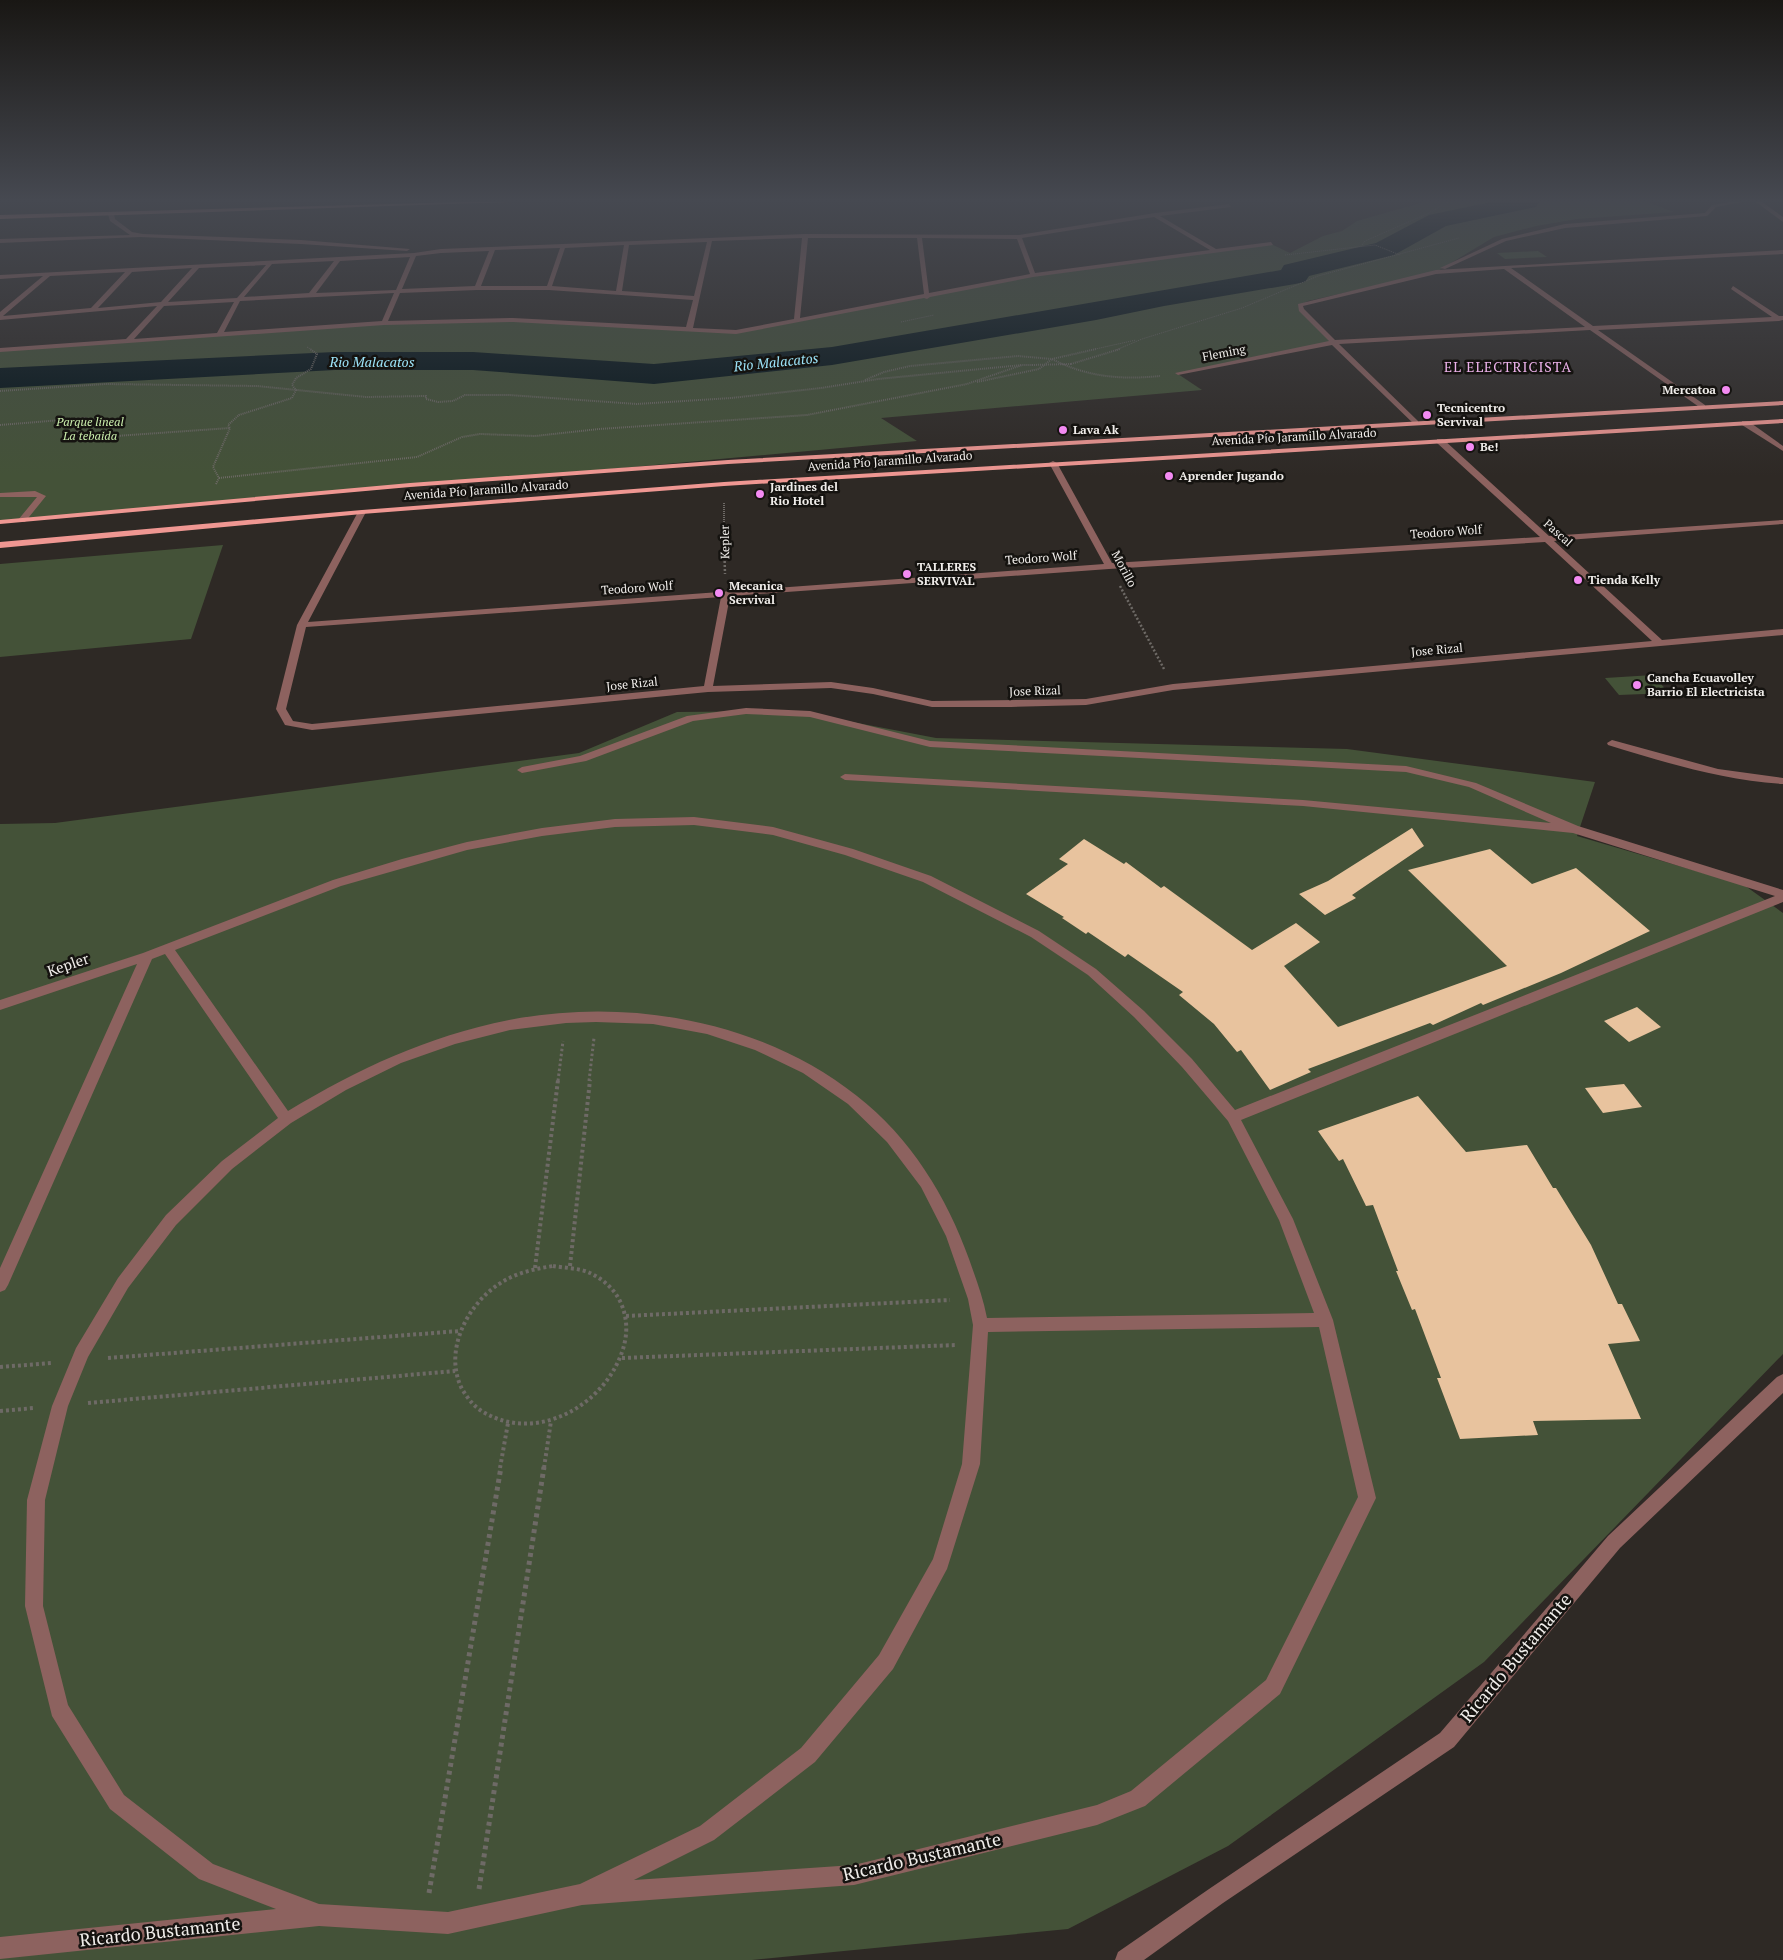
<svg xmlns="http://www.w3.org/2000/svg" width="1783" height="1960" viewBox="0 0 1783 1960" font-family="'PT Serif',serif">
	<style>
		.green { fill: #445238 }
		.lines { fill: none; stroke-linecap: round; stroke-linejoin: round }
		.river { fill: #031318; fill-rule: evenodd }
		.building { fill: #e8c39e }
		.path-far5 { stroke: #6e6a66; stroke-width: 1; stroke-dasharray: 1 1; stroke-linecap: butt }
		.path-far4 { stroke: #6e6a66; stroke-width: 2; stroke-dasharray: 1 1; stroke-linecap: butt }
		.path-far3 { stroke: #6e6a66; stroke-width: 2.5; stroke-dasharray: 2 2; stroke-linecap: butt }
		.path-far2 { stroke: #6e6a66; stroke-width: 3; stroke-dasharray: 2.5 2.5; stroke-linecap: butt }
		.path-far1 { stroke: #6e6a66; stroke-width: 4; stroke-dasharray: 3 3; stroke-linecap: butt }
		.path { stroke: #6e6a66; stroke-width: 5; stroke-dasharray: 4 4; stroke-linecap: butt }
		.minor { fill: #8d625f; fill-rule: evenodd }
		.major { fill: #ef9792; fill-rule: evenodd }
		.path-bridge { stroke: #6e6a66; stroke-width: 2; stroke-dasharray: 1 1; stroke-linecap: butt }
		.poi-dot { fill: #f38af2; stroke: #151310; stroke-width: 2 }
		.labels { text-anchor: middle; stroke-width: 5; stroke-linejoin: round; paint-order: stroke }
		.far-street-label { font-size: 12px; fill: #f0edea; stroke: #151310 }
		.far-poi-label { font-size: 12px; font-weight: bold; fill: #f0edea; stroke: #151310; text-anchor: start }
		.far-park-label { font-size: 12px; font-style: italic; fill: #cbefad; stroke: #151310 }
		.far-water-label { font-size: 14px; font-style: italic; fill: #9ce3f8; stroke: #151310 }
		.far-neighbourhood-label { font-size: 14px; letter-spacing: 1px; fill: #edb2eb; stroke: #151310 }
		.street-label { font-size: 15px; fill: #f0edea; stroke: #151310 }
		.near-street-label { font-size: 18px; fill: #f0edea; stroke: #151310 }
	</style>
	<rect width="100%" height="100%" fill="#2e2925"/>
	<g class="green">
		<polygon points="1424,202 1647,202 1674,212 1577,219 1536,226 1494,237 1436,272 1308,301 1300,305 1335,342 1178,374 1202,390 881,418 917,441 545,475 0,522 0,350 384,323 513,320 736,332 1033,275 1271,244 1290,253 1323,236 1342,231 1357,221"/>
		<polygon points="1538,251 1547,257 1505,259 1497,253"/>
		<polygon points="223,545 191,639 0,657 0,564"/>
		<polygon points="1653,675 1669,693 1619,695 1605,678"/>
		<polygon points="795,711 936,738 1347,749 1595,782 1577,836 1744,885 1783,913 1783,1354 1484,1662 1228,1846 1068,1929 752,1960 0,1960 0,824 55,823 579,753 677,712"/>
	</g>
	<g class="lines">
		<polygon class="river" points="1491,202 1539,202 1536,207 1446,226 1394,255 1309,276 1305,282 1295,284 1164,306 1096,320 832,365 654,384 473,370 335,370 0,388 0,368 335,352 473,352 654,364 832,347 1281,270 1284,265 1376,243 1429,215"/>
	</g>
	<g class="building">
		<polygon points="1412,828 1424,846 1352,895 1356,898 1325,915 1299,894 1328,881"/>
		<polygon points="1084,839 1124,864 1126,862 1161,888 1164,886 1252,950 1296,923 1320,942 1284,966 1338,1027 1507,966 1408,870 1490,849 1532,884 1576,868 1650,931 1561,973 1483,1005 1481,1003 1433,1025 1430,1023 1308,1069 1311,1072 1270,1090 1241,1050 1237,1052 1214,1024 1179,995 1183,992 1128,954 1125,957 1088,932 1086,934 1062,918 1064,917 1026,894 1068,864 1059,859"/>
		<polygon points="1637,1007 1661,1027 1629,1042 1604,1021"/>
		<polygon points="1624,1084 1642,1107 1603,1113 1585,1088"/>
		<polygon points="1418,1096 1466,1152 1527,1145 1553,1188 1556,1188 1591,1245 1618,1304 1622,1304 1640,1341 1608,1344 1641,1419 1533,1421 1538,1435 1460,1439 1437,1378 1441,1378 1415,1309 1412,1310 1396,1271 1398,1271 1373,1205 1366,1206 1343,1159 1339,1161 1318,1131"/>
	</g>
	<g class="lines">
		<g class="path-far5">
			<polyline points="1362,245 1365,241 1429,213 1448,202"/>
			<polyline points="1285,255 1375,245 1400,255"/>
			<polyline points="901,322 934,315"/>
			<polyline points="307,347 312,350"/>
			<polyline points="1091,350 1136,340"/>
			<polyline points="1116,350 1142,339 1242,308 1318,276 1459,238"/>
		</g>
		<g class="path-far4">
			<polyline points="1071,364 1120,349"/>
			<polyline points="865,380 884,372 910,366 1018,356 1052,359 1096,349"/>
			<path d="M977 382 1039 369 1052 359C1087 377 1121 380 1160 376"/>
			<polyline points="0,391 105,384 257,386 366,397 426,396 426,399 438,402 453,401 465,395 509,395 637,404 731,398 821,388 878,379 1022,365"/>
			<polyline points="0,425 86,418 73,439 230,428"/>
			<polyline points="219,478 417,457 462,437 480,434 535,436 599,429 807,415 967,384 1022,365 1032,365"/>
			<polyline points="216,484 219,478 213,467 230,428 228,425 239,415 292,398 296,390 292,385 296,378 311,369 317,354 310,349"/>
			<polyline points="724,503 724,538"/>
		</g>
		<g class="path-far3">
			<polyline points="724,537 725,574"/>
			<polyline points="1120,586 1164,669"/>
		</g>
		<g class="path-far2">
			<polyline points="558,1081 563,1041"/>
			<polyline points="589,1081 594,1038"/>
		</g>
		<g class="path-far1">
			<path d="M553 1266C564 1268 580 1268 590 1273 603 1279 614 1289 620 1301 628 1318 628 1335 622 1352 604 1405 538 1443 485 1413 475 1408 468 1399 462 1389 443 1351 467 1305 499 1284 515 1273 534 1269 553 1266Z"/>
			<polyline points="570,1266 590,1080"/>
			<polyline points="535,1268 558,1080"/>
			<polyline points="626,1316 950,1300"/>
			<polyline points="108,1358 460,1331"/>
			<polyline points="622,1358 956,1345"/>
			<polyline points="0,1367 52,1363"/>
			<polyline points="88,1403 455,1371"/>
			<polyline points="0,1411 34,1408"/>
			<polyline points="500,1468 508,1423"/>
			<polyline points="544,1468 551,1421"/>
		</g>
		<g class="path">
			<polyline points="479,1889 544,1467"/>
			<polyline points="429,1893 501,1467"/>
		</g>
		<g class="minor">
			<polygon points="1730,202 1742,202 1716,207 1707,216 1565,228 1506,241 1445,269 1440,268 1502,239 1565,224 1705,213 1712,205"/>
			<polygon points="1756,202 1762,202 1783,217 1783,222"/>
			<path d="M1229 204 1231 207 1160 216 1216 249 1271 242 1273 245 1033 277 930 297 927 299 924 298 736 334 513 322 384 325 0 352V348L126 339 157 306 0 320V312L43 276 0 279V275L414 253 441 249 805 234 1019 235 1155 213ZM1154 217 1210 250 1035 273 1022 238ZM802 238 794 319 736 330 693 328 712 241ZM808 238H917L924 294 800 318ZM922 238 1017 239 1030 274 929 293ZM707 242 694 296 622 291 629 245ZM624 245 616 291 552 286 565 248ZM560 248 547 286H481L495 250ZM489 251 475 286 402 289 416 256 441 253ZM410 257 396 290 316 293 340 261ZM334 261 309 293 244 297 272 264ZM266 265 237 298 168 302 199 268ZM192 268 161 302 98 308 132 272ZM125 272 91 308 3 316 50 276ZM477 290H549L693 300 686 327 513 318 388 321 400 293ZM394 293 382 321 224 332 240 301ZM234 302 217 333 134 339 164 306Z"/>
			<polygon points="111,212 114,214 115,219 132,232 143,234 301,240 410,249 407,251 301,244 140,237 0,243 0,239 130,235 110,221 108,214"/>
			<path d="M1783 250V254L1511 268 1593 326 1772 317 1731 289 1733 286 1779 316H1783V320L1779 321 1598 330 1705 405V409H1702L1590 330 1339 344 1418 421V425H1415L1332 345 1178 375 1175 373 1329 341 1299 311 1298 304 1436 270ZM1504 269 1585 327 1335 340 1304 309 1303 306 1436 274Z"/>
			<polygon points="1742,421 1748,421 1783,446 1783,451 1742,425"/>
			<path d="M1437 439H1443L1549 536 1783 520V524L1554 541 1662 640 1783 629V635L1173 690 1086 705 1011 707H932L873 694 831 688 708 692 312 730 285 725 276 709 297 625 358 512 362 510 366 512 308 622 1104 564 1049 463 1053 461 1057 463 1112 563 1540 537 1437 443ZM1545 542 1652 641 1173 684 1086 699 932 701 873 688 831 682 713 686 730 596 1109 569ZM721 597 704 686 312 724 293 721 286 709 306 627Z"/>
			<polygon points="35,491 46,496 25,522 22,522 18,520 37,497 0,497 0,493"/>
			<path d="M746 708 810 711 930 741 1406 766 1476 783 1578 826 1783 890V902L1241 1120 1293 1219 1333 1320 1376 1498 1280 1694 1145 1806 1097 1825 854 1885 582 1905 448 1934 319 1926 0 1959V1937L276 1909 199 1879 110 1809 52 1716 25 1606 27 1500 52 1406 76 1348 118 1278 166 1215 222 1161 278 1118 165 954 152 959 8 1285 5 1290 0 1292V1268L137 964 0 1010V1000L143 953 333 880 402 859 467 842 542 828 615 819 694 817 773 827 853 849 931 876 1039 931 1096 969 1144 1011 1192 1059 1235 1110 1775 896 1573 833 1303 806 845 780 840 777 845 774 1303 800 1551 823 1469 787 1406 772 930 747 810 717 746 714 693 721 586 761 522 773 517 770 522 767 580 756 687 716ZM694 825 773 835 845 855 923 882 1031 937 1088 975 1134 1017 1182 1067 1228 1121 1279 1220 1314 1313 987 1318C983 1297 976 1279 969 1259 947 1197 910 1137 857 1096 761 1020 627 997 509 1020 426 1037 360 1068 288 1111L175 950 341 886 467 850 542 836 615 827ZM596 1022 653 1024 707 1034 755 1050 803 1073 848 1104 887 1142 921 1187 946 1236 968 1299 973 1325 962 1464 933 1559 879 1655 801 1748 700 1826 580 1884 448 1912 319 1904 213 1864 124 1795 68 1705 43 1606 45 1500 68 1406 88 1357 128 1288 176 1225 232 1169 291 1123 346 1090 401 1063 455 1044 510 1030 566 1023ZM1319 1327 1358 1497 1266 1680 1131 1791 1097 1805 854 1865 634 1880 714 1840 815 1762 893 1669 947 1569 980 1464 988 1332Z"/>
			<path d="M1612 740 1718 769 1783 778V784C1723 780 1666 763 1608 745L1607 743Z"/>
			<polygon points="1783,1374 1783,1393 1620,1548 1454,1747 1223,1903 1144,1960 1115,1960 1118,1952 1209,1889 1440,1733 1608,1536 1777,1377"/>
		</g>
		<g class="major">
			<polygon points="462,202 513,202 0,219 0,215"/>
			<polygon points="1783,401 1783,405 728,464 410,487 0,524 0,520 410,483 728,460"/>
			<polygon points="1783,419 1783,423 724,486 362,514 0,548 0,542 362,510 724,482"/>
		</g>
		<polyline class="path-bridge" points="1032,365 1071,364"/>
	</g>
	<linearGradient id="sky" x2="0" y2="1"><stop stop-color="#191714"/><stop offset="0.42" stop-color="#464951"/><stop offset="1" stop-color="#464951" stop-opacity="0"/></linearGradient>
	<rect width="1783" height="476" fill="url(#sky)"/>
	<g class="poi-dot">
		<circle cx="1726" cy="390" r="5"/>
		<circle cx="1427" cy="415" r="5"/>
		<circle cx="1063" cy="430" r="5"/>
		<circle cx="1470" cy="447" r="5"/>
		<circle cx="1169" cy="476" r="5"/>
		<circle cx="760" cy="494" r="5"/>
		<circle cx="907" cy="574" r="5"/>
		<circle cx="1578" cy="580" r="5"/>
		<circle cx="719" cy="593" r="5"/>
		<circle cx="1637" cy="685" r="5"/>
	</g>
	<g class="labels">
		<g class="far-street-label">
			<text transform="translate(1224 353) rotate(-11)" y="4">Fleming</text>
			<text transform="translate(1294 437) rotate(-3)" y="4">Avenida Pío Jaramillo Alvarado</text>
			<text transform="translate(890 461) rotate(-4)" y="4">Avenida Pío Jaramillo Alvarado</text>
			<text transform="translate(486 490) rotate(-4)" y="4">Avenida Pío Jaramillo Alvarado</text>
			<text transform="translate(1446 532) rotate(-4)" y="4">Teodoro Wolf</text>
			<text transform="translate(1558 533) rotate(42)" y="4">Pascal</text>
			<text transform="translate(725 542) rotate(-91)" y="4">Kepler</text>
			<text transform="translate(1041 558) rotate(-4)" y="4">Teodoro Wolf</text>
			<text transform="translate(1124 569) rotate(62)" y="4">Morillo</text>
			<text transform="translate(637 588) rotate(-4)" y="4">Teodoro Wolf</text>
			<text transform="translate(1437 650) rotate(-5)" y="4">Jose Rizal</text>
			<text transform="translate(632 684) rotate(-6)" y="4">Jose Rizal</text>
			<text transform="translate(1035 691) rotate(-2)" y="4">Jose Rizal</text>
		</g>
		<g class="far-poi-label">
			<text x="1716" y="394" text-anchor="end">Mercatoa</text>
			<text x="1437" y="412">Tecnicentro<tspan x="1437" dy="14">Servival</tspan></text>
			<text x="1073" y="434">Lava Ak</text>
			<text x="1480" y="451">Be!</text>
			<text x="1179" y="480">Aprender Jugando</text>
			<text x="770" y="491">Jardines del<tspan x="770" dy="14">Rio Hotel</tspan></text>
			<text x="917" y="571">TALLERES<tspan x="917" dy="14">SERVIVAL</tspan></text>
			<text x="1588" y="584">Tienda Kelly</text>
			<text x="729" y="590">Mecanica<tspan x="729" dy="14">Servival</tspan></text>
			<text x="1647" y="682">Cancha Ecuavolley<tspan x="1647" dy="14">Barrio El Electricista</tspan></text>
		</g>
		<g class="far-park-label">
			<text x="90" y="426">Parque lineal<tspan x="90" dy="14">La tebaida</tspan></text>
		</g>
		<g class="far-water-label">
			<text x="372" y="367">Rio Malacatos</text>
			<text transform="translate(776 362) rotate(-6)" y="5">Rio Malacatos</text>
		</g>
		<g class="far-neighbourhood-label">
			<text x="1508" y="372">EL ELECTRICISTA</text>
		</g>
		<g class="street-label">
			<text transform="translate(68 965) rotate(-19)" y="5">Kepler</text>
		</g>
		<g class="near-street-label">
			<text transform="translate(1516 1658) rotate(-50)" y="6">Ricardo Bustamante</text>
			<text transform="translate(922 1857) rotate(-13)" y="6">Ricardo Bustamante</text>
			<text transform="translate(160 1932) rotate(-6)" y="6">Ricardo Bustamante</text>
		</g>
	</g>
</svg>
